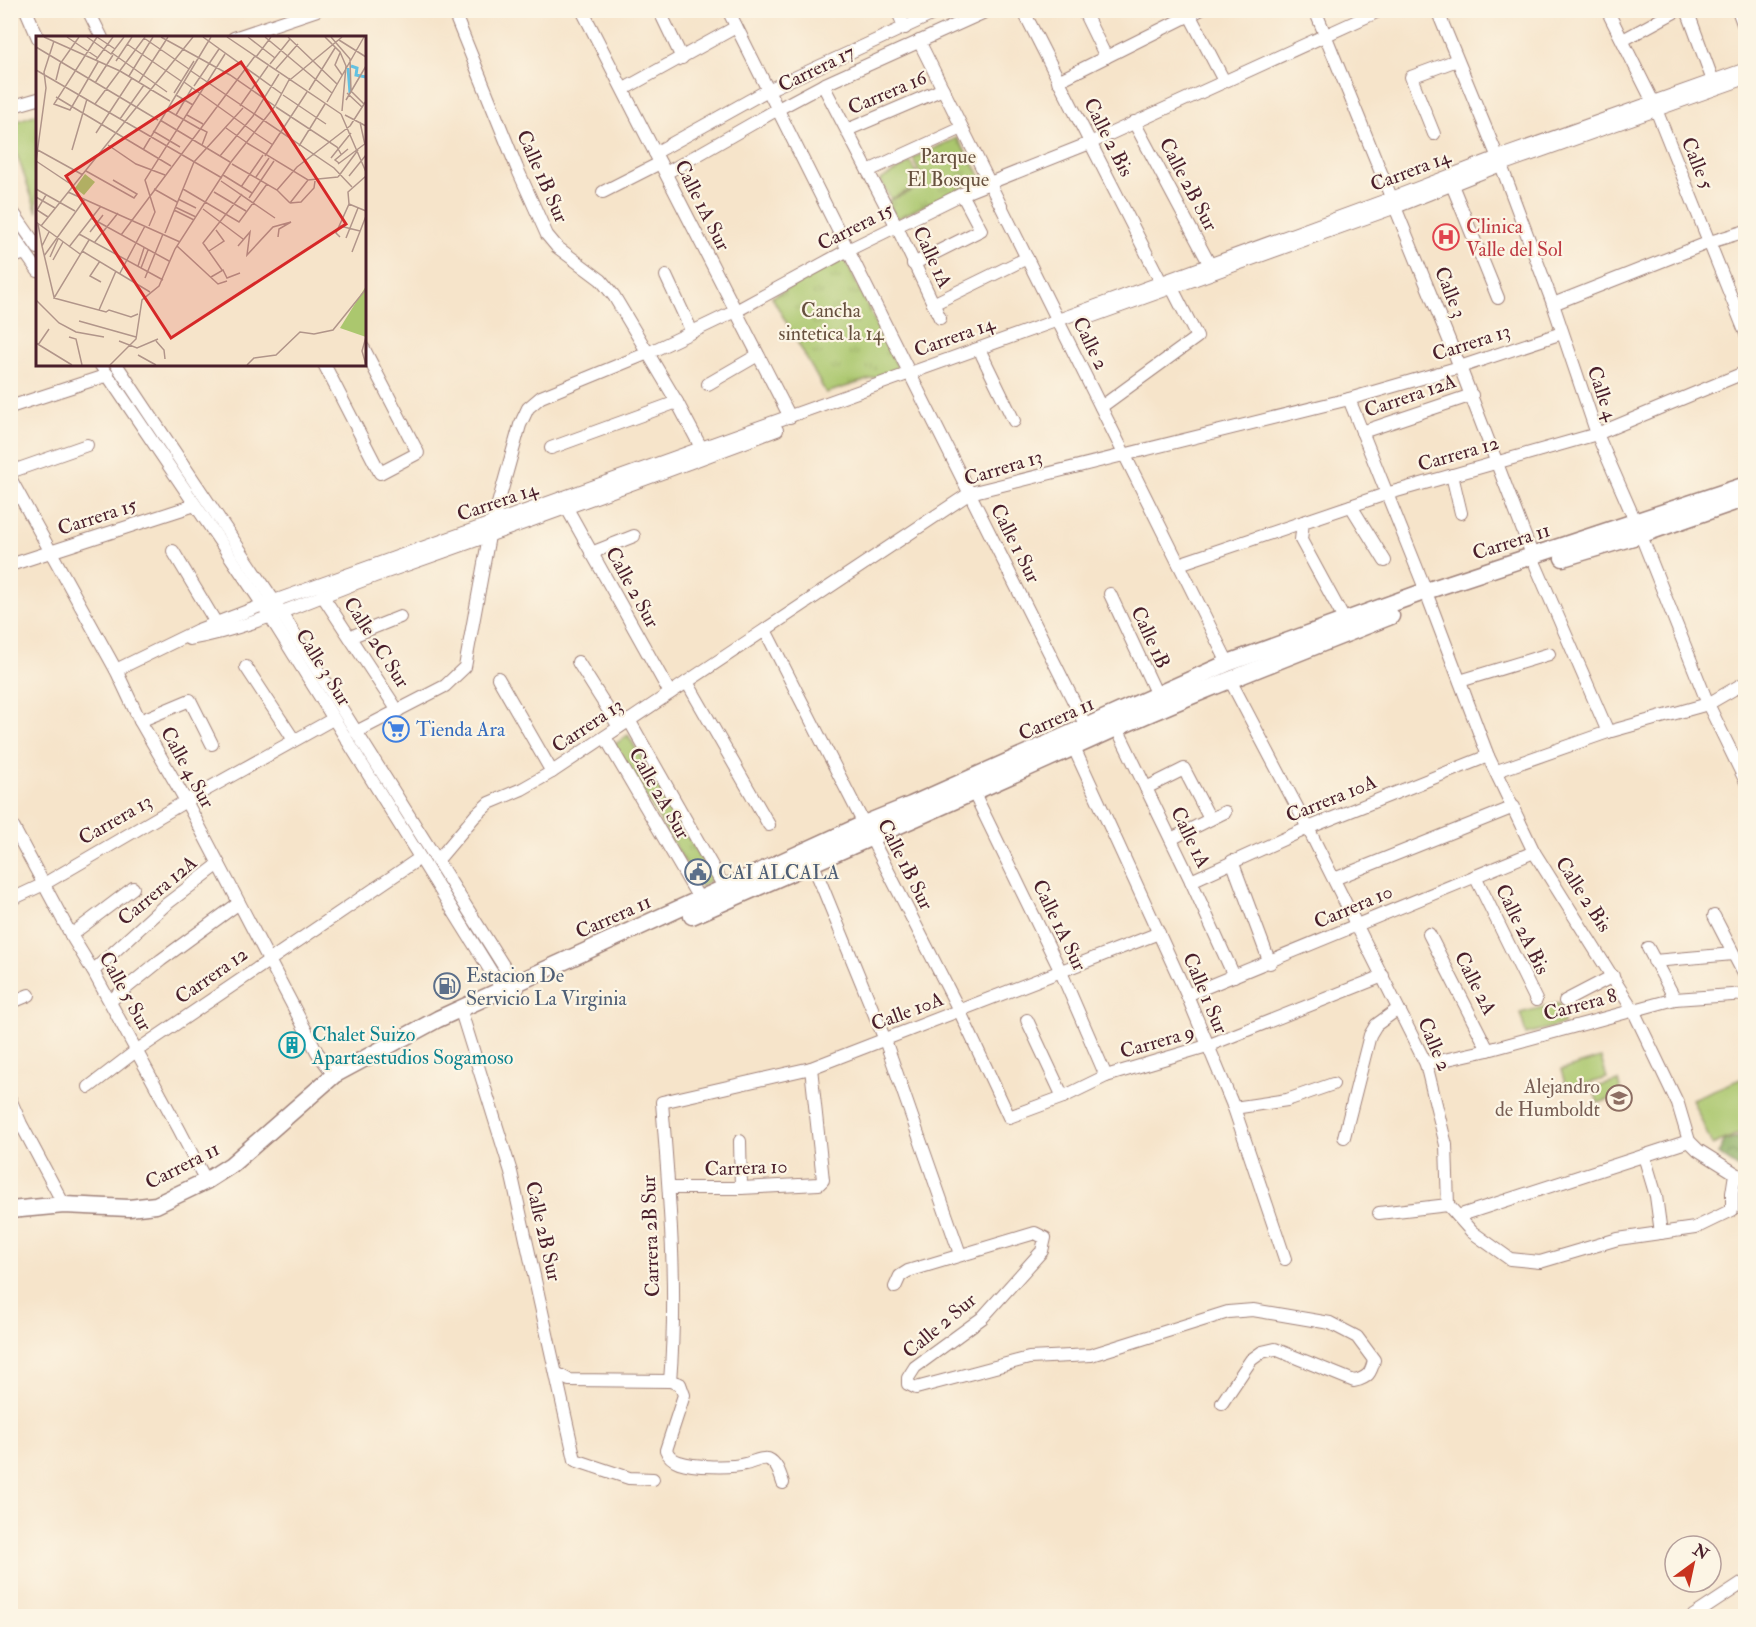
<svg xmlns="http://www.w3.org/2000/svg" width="1756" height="1627" viewBox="0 0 1756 1627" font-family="'IM FELL Double Pica',serif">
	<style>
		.grass { fill: url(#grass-tufts); stroke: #7a734c; stroke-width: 1.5 }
		.forest { fill: url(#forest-crowns); stroke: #696646; stroke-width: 1.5 }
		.pitch { fill: #abc76e; stroke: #7a734c; stroke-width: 1.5 }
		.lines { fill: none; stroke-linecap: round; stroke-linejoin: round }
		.minor-casing { stroke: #a0827a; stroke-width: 14 }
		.major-casing { stroke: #a0827a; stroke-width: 19 }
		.minor { stroke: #fff; stroke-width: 12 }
		.major { stroke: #fff; stroke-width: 16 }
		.labels { text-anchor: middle; stroke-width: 4.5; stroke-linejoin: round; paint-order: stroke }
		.street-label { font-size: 20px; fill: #4a1f2b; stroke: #fcf5e5 }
		.park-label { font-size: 20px; fill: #67513f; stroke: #fcf5e5 }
		.health-label { font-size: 20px; fill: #be3a42; stroke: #fcf5e5; text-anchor: start }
		.shop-label { font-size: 20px; fill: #366cbe; stroke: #fcf5e5; text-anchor: start }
		.service-label { font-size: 20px; fill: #4e5e75; stroke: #fcf5e5; text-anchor: start }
		.culture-label { font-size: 20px; fill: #0d838f; stroke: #fcf5e5; text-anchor: start }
		.education-label { font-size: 20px; fill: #785e54; stroke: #fcf5e5; text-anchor: end }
		.inset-river { fill: none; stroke: #63c1e1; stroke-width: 3 }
		.inset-road { fill: none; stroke: #b1958a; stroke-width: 1.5 }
		.view { fill: #d62828; fill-opacity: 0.15; stroke: #d62828; stroke-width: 3 }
		.inset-edge { fill: none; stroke: #4a1f2b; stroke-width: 3 }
	</style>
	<defs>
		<pattern id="grass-tufts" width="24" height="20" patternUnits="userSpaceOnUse" patternTransform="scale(1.5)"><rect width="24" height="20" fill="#abc76e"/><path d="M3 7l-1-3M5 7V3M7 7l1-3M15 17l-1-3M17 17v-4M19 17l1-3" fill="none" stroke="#95aa5f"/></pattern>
		<pattern id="forest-crowns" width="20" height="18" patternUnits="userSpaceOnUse" patternTransform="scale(1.5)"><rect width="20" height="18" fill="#88ac61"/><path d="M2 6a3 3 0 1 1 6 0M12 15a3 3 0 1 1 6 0" fill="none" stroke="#718b50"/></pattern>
	</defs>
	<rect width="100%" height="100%" fill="#fcf5e5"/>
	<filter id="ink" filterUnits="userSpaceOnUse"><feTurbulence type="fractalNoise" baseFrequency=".0167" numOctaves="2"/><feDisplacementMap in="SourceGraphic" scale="12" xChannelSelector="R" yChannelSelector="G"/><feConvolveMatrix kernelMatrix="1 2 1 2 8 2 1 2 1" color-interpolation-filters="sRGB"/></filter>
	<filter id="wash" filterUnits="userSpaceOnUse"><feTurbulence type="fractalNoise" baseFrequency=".008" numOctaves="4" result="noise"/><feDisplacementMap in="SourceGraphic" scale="24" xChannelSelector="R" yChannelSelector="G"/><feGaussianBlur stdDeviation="1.35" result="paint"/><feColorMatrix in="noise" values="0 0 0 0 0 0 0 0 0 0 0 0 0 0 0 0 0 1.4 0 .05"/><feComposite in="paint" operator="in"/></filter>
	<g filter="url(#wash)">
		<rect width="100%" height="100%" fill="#f6e4ca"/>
		<g class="grass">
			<polygon points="957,138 982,178 896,219 888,201 924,185 913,158"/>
			<polygon points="844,258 899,370 826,393 772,297"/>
			<polygon points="628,735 713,879 700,887 614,745"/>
		</g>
		<polygon class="forest" points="1745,1136 1745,1172 1718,1154 1725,1140"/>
		<g class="pitch">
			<polygon points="37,114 38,114 37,213 11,137 11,123"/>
			<polygon points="911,162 922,184 891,199 880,180"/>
			<polygon points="1559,1003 1564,1024 1526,1034 1520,1013"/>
			<polygon points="1601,1058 1607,1078 1567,1090 1561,1070"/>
			<polygon points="1745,1077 1745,1131 1712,1145 1692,1099"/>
			<polygon points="1618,1081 1622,1096 1598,1103 1593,1088"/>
		</g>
	</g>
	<g filter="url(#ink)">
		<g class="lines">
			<g class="minor-casing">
				<g id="minor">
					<polyline points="26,10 38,38"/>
					<polyline points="88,10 102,38"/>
					<polyline points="453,10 517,168 547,235 557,247 601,280 614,296 677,402 705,455"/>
					<polyline points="582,10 790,417"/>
					<polyline points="659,10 682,58"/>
					<polyline points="728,10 1089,732"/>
					<polyline points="897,10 905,28"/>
					<polyline points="1023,10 1161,282"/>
					<polyline points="1083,10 1106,57"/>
					<polyline points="1187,10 1224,81"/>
					<polyline points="1315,10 1460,367 1533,557"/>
					<polyline points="1437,10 1501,165 1553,304 1597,434 1636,523 1708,704 1746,782"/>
					<polyline points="1607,10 1653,102 1746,334"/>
					<polyline points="1687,10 1713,81"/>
					<polyline points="1738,10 1746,32"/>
					<polyline points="234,38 317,10"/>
					<polyline points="1623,40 1678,10"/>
					<polyline points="919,41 1228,663"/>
					<polyline points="1058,81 1200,10"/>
					<polyline points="823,85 897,227 940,318"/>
					<polyline points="624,89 736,27"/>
					<polyline points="10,107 38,99"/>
					<polyline points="1134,122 1210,265"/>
					<polyline points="847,130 943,89"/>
					<polyline points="1434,134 1411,77 1457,60"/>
					<polyline points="655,153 768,90 942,10"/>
					<polyline points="868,171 962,128"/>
					<polyline points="666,173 778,109 823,85 989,10"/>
					<polyline points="1452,185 1498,298"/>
					<polyline points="603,192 660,163"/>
					<polyline points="10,208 38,248"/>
					<polyline points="10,231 38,271"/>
					<polyline points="10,258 25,253"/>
					<polyline points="913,264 981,230 962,194"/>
					<polyline points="666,276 692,332"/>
					<polyline points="933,304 1027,258"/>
					<polyline points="1553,304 1710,242 1746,231"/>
					<polyline points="1093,316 1396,207 1501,165 1746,78"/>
					<polyline points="982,355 1014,421"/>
					<polyline points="100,364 263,605 505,994"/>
					<polyline points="116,364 274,601 518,989"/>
					<polyline points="324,364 380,473 418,453 364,349"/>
					<polyline points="708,384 758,355"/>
					<polyline points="1349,399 1426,591"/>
					<polyline points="10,407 108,375"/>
					<polyline points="1101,407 1197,337 1172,288"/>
					<polyline points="1362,432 1472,395"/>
					<polyline points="551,448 677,402"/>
					<polyline points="10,472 87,445"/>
					<polyline points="1452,475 1461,513"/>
					<polyline points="10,478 116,670 140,721 186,801 317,1052 334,1075"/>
					<polyline points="564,503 670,693"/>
					<polyline points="1351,506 1385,561"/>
					<polyline points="1303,522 1301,540 1345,621"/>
					<polyline points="173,551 219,628"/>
					<polyline points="591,553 634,536"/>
					<polyline points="1179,564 1386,494 1597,434 1746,372"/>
					<polyline points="10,565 195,505"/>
					<polyline points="1536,566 1608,732"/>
					<polyline points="1110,594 1157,695"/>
					<polyline points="322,595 398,711"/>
					<polyline points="1429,600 1488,756 1534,852 1633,1010 1678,1104 1689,1141 1698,1150 1746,1180"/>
					<polyline points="765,630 960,1012 1009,1117 1063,1097 1106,1076 1207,1046 1383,976"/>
					<polyline points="350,637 400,617"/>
					<path d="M189 639C250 629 316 597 375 576 509 529 644 480 777 430"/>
					<polyline points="578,662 619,727"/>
					<polyline points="246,667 294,740"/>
					<polyline points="116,670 198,630 263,605 1058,320 1392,198 1498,157 1746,69"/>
					<polyline points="498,678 552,772"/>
					<polyline points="1230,680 1308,828 1426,1064 1446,1145 1448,1205 1472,1232 1510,1259 1540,1262 1618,1239 1695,1228 1732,1210 1732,1193 1735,1174"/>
					<polyline points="1460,681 1549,654"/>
					<polyline points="687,682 769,825"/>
					<polyline points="629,720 728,894"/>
					<polyline points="140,721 190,700 212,744"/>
					<polyline points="1114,722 1191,881 1234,976"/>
					<polyline points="356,732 445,686 465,667 489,536 520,425 528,408 541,397 648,353 736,311 848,250 962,194 1090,143 1381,10"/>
					<polyline points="605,737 700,900"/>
					<polyline points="1074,748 1187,995 1234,1108 1285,1259"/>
					<polyline points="1497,771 1608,732 1708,704 1746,682"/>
					<polyline points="1146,788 1184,769 1210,819"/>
					<polyline points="974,793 1061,972 1106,1076"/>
					<polyline points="10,821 71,935 93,971 179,1129 206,1181"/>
					<polyline points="1171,839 1225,812"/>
					<polyline points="437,861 475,816 489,803 522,789 552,772 970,493 1349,399 1460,367 1562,333"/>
					<polyline points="1232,861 1270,963"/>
					<polyline points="813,864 885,1040 960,1254"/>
					<polyline points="1475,876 1536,1000"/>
					<polyline points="1334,879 1514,807"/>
					<polyline points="1191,881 1308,828 1488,756"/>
					<polyline points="10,900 44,884 186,801 333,719"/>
					<polyline points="1714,916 1746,978"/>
					<polyline points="1429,934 1488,1050"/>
					<polyline points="71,935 133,888"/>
					<polyline points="1648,948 1675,999"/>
					<polyline points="1654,961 1733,954"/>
					<polyline points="93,971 164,906 219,864"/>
					<polyline points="1187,995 1534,852"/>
					<polyline points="110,1001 161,960 239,903"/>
					<polyline points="1565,1001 1613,976"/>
					<polyline points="10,1003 29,995"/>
					<polyline points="460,1008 511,1172 575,1460 629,1478 653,1479"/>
					<polyline points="1027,1020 1063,1097"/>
					<polyline points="1426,1064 1488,1050 1675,999 1746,994"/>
					<polyline points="89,1087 136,1051 420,858"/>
					<polyline points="10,1099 21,1124 64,1205"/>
					<polyline points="1234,1108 1287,1100 1333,1084"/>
					<polyline points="1344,1137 1370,1035 1376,1025 1398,1009"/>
					<polyline points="740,1141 741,1188"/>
					<polyline points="1644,1156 1656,1196 1661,1233"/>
					<polyline points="669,1188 741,1188 819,1184 823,1180 811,1068"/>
					<polyline points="1379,1213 1448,1205"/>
					<polyline points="1458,1216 1689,1141"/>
					<path d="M895 1287 900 1276 908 1271 1035 1233 1045 1238 1042 1251 982 1318 915 1367 908 1378V1384L916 1388 1029 1358 1091 1355 1228 1312 1253 1310 1330 1323 1357 1337 1374 1360C1371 1373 1368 1378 1354 1381L1275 1349 1262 1352 1251 1360 1222 1403"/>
					<path d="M556 1373 569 1380 670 1381 680 1384 684 1395 666 1450C668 1455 673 1460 679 1462 693 1467 731 1468 745 1464 752 1463 761 1457 768 1459 777 1463 780 1474 783 1483"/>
					<path d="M670 1381C678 1288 669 1194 662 1102L811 1068 1159 933"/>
					<polyline points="1693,1616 1746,1581"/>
				</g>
			</g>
			<g class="major-casing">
				<g id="major">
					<polyline points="1563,558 1640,535 1746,498"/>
					<path d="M692 916C826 858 959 799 1092 739 1190 694 1291 656 1391 616"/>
					<polyline points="10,1210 64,1205 129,1208 156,1205 206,1181 231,1165 334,1075 438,1019 864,824 911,805 1228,663 1426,591 1746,485"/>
				</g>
			</g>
			<use href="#minor" class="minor"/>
			<use href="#major" class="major"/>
		</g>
	</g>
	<defs>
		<g id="hospital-ring" transform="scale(1.35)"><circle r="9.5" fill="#fcf5e5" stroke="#e0444e" stroke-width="1.5"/><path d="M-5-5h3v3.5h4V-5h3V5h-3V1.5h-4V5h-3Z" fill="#e0444e"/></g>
		<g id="supermarket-ring" transform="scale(1.35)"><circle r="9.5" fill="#fcf5e5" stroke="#3f7fe0" stroke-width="1.5"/><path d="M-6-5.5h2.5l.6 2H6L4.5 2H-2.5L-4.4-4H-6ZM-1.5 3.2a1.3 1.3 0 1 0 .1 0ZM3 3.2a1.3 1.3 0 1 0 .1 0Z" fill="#3f7fe0"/></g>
		<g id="civic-ring" transform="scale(1.35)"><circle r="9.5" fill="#fcf5e5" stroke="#5c6f8a" stroke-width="1.5"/><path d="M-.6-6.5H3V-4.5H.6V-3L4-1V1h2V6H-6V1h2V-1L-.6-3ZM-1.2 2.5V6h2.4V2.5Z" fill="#5c6f8a"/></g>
		<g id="fuel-ring" transform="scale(1.35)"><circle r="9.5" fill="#fcf5e5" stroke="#5c6f8a" stroke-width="1.5"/><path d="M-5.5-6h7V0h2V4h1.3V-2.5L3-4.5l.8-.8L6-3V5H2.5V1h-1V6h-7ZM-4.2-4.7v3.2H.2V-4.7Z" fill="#5c6f8a"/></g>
		<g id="building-ring" transform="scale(1.35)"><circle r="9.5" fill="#fcf5e5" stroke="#0f9aa8" stroke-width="1.5"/><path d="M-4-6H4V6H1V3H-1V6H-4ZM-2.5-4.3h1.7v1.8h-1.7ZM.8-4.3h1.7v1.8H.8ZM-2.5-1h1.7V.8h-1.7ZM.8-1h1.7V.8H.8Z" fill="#0f9aa8"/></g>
		<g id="school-ring" transform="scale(1.35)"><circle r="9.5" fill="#fcf5e5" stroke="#8d6e63" stroke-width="1.5"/><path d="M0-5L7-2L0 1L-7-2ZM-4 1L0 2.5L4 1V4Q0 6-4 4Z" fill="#8d6e63"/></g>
	</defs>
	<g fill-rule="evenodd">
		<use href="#hospital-ring" x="1446" y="237"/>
		<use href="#supermarket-ring" x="396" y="729"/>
		<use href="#civic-ring" x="698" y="872"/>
		<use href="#fuel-ring" x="447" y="986"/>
		<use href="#building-ring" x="292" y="1045"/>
		<use href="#school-ring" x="1619" y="1098"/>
	</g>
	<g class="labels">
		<g class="street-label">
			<text transform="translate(816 68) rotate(-26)" y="7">Carrera 17</text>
			<text transform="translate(887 92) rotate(-23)" y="7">Carrera 16</text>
			<text transform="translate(1109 137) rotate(63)" y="7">Calle 2 Bis</text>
			<text transform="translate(1698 163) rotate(68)" y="7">Calle 5</text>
			<text transform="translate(1410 170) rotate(-21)" y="7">Carrera 14</text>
			<text transform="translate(543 176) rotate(66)" y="7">Calle 1B Sur</text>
			<text transform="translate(1189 184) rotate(62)" y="7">Calle 2B Sur</text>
			<text transform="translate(703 205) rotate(63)" y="7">Calle 1A Sur</text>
			<text transform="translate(855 226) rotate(-27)" y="7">Carrera 15</text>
			<text transform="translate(933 257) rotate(65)" y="7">Calle 1A</text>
			<text transform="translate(1451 292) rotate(68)" y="7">Calle 3</text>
			<text transform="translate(954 336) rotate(-20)" y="7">Carrera 14</text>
			<text transform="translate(1471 342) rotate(-18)" y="7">Carrera 13</text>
			<text transform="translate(1091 343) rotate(64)" y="7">Calle 2</text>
			<text transform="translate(1603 393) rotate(71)" y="7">Calle 4</text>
			<text transform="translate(1410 395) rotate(-19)" y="7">Carrera 12A</text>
			<text transform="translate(1458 453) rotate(-16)" y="7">Carrera 12</text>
			<text transform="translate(1003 467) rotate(-17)" y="7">Carrera 13</text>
			<text transform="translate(497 501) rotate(-19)" y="7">Carrera 14</text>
			<text transform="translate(97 516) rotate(-18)" y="7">Carrera 15</text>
			<text transform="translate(1511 541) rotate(-18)" y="7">Carrera 11</text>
			<text transform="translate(1016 543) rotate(63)" y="7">Calle 1 Sur</text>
			<text transform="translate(633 587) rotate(61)" y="7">Calle 2 Sur</text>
			<text transform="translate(1151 637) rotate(65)" y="7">Calle 1B</text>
			<text transform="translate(377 642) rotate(57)" y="7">Calle 2C Sur</text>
			<text transform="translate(324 667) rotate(58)" y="7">Calle 3 Sur</text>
			<text transform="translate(1056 718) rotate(-24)" y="7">Carrera 11</text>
			<text transform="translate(587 725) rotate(-34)" y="7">Carrera 13</text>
			<text transform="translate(188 767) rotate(61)" y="7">Calle 4 Sur</text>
			<text transform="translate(660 793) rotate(60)" y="7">Calle 2A Sur</text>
			<text transform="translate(1331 798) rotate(-22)" y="7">Carrera 10A</text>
			<text transform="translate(115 819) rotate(-30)" y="7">Carrera 13</text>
			<text transform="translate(1191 837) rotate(64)" y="7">Calle 1A</text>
			<text transform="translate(906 864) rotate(63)" y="7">Calle 1B Sur</text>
			<text transform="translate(157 890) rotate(-40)" y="7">Carrera 12A</text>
			<text transform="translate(1584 894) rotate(57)" y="7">Calle 2 Bis</text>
			<text transform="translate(1353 906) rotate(-23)" y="7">Carrera 10</text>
			<text transform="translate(613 916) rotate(-24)" y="7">Carrera 11</text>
			<text transform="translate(1060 925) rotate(64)" y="7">Calle 1A Sur</text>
			<text transform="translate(1523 929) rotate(64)" y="7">Calle 2A Bis</text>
			<text transform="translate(211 975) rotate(-35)" y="7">Carrera 12</text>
			<text transform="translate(1476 983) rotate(63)" y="7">Calle 2A</text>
			<text transform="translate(126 991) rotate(61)" y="7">Calle 5 Sur</text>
			<text transform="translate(1206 993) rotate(67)" y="7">Calle 1 Sur</text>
			<text transform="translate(1580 1004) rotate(-15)" y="7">Carrera 8</text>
			<text transform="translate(907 1011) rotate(-21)" y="7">Calle 10A</text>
			<text transform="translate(1157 1041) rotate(-16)" y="7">Carrera 9</text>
			<text transform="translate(1435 1044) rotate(67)" y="7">Calle 2</text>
			<text transform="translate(182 1165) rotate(-27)" y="7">Carrera 11</text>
			<text transform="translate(746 1167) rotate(-2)" y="7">Carrera 10</text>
			<text transform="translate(544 1231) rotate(77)" y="7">Calle 2B Sur</text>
			<text transform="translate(650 1236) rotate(-92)" y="7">Carrera 2B Sur</text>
			<text transform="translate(939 1325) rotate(-40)" y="7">Calle 2 Sur</text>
		</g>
		<g class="park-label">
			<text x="948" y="163">Parque<tspan x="948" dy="23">El Bosque</tspan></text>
			<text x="831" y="317">Cancha<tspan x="831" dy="23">sintetica la 14</tspan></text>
		</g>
		<g class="health-label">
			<text x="1466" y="233">Clinica<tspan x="1466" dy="23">Valle del Sol</tspan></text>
		</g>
		<g class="shop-label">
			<text x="416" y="736">Tienda Ara</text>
		</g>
		<g class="service-label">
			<text x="718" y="879">CAI ALCALA</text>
			<text x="466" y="982">Estacion De<tspan x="466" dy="23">Servicio La Virginia</tspan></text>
		</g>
		<g class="culture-label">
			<text x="312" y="1041">Chalet Suizo<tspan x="312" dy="23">Apartaestudios Sogamoso</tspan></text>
		</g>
		<g class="education-label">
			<text x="1600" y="1093">Alejandro<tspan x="1600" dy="23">de Humboldt</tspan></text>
		</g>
	</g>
	<g transform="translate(36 36)">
		<rect width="330" height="330" fill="#f6e4ca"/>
		<path d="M330 250V301L304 292Z" fill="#abc76e"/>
		<path d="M49 138 59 146 48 159 39 152Z" fill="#abc76e"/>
		<path class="inset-river" d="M315 30 321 32 320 39 330 41M312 32 314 57"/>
		<path class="inset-road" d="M8 1 84 35 134 65M31 1 62 22M51 1 75 18 88 1M61 1 18 68 34 74 62 26M61 1 79 13M125 1 194 39 239 70M167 1 246 58M191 1 305 78M212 1 239 22M229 1 296 57M252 1 301 48M289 1 304 16 310 30 306 75M295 1 314 23 315 55M108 2 153 33M303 4 330 21M91 8 145 45M0 11 122 84M76 17 131 56M304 17 299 29 306 39M220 21 235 1M60 24 77 1M80 25 96 1M234 28 254 3M240 33 262 8M0 34 186 142M155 35 298 132 316 151M93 40 117 1M255 43 306 1M20 44 24 28 43 1M103 46 132 1M148 46 218 96M59 47 77 19M158 50 183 13M273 54 299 12M315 55 328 68M138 57 158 25M311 57 326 71M140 59 157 69M247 59 290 88M20 61 135 130M310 64 330 30M291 66 328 1M59 68 109 1M204 70 232 30M240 71 301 111 305 118M131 74 164 93M305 78 330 136M140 79 156 52M151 79 167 88M309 79 330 90M84 83 108 49M124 84 194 126M324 86 329 109M314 90 330 65M190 92 210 106M165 93 171 96 166 109M117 95 144 111M60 97 96 42M219 97 237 109M211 107 272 144 302 141M72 109 100 128 129 139M263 110 289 68M0 113 47 139M36 114 51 63M107 114 175 1M184 120 217 80 243 38M229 120 271 56M295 122 315 97M0 125 10 52 8 36 18 5M0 125 33 147M303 127 299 124 312 113M196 128 241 154 254 167M302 128 330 107M50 135 98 162 101 158 77 144M187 139 216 157M313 140 330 119M220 141 233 122M302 141 322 114M185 145 239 182M205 151 227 119M0 153 39 175M118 153 141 166M147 153 203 186 231 148M241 154 261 131 314 90M32 156 144 206M178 156 210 175M10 159 1 174 12 181M0 161 19 172M213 162 238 125M142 163 160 172M254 167 265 166 278 152 279 145M254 167 272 144M313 168 330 175M139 171 160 181M167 173 207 203M138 174 158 184M55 182 133 225M0 186 44 218M2 188 6 210M5 190 157 1M113 190 119 176 109 144 189 18M304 190 324 195M13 196 6 210 18 261M54 196 67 179M129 197 158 126 207 72M43 198 127 244M85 199 219 20M304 201 300 197 313 168 312 156 330 140M310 202 322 172M53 204 18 262 70 276 73 274 95 281 102 278M58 207 82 177M141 210 182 248 191 245M202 210 214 196 211 219 237 191 255 186 243 193 242 201M33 211 65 170M46 215 114 256M173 215 188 205 180 194M316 216 330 180M8 220 49 163M14 221 22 203M17 224 27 206M64 225 54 240 65 246M102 230 108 212M105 232 112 214M186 234 167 207 206 158M84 237 109 190M175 241 187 234 191 242 204 237M109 242 127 198M0 264 23 287 40 296 68 301M63 274 80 235M43 285 100 301M33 301 40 303 46 329M83 305 101 312 122 303M120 305 128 314 129 323M0 307 36 329M2 309 13 293M102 319 120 329M74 329 100 303 106 264 123 250 139 213 195 126 239 70 254 42M211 329 218 322 240 319 264 296 278 298 297 294 330 253M330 329 326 315 330 301"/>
		<path class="view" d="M205 26 310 188 135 302 30 140Z"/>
		<rect width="330" height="330" class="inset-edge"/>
	</g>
	<rect width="1756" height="1627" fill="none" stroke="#fcf5e5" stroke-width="36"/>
	<g transform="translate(1693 1564) rotate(33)"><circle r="28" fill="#fcf5e5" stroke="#b59f9b" stroke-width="1.5"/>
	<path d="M0-4.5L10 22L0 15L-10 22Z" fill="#c8321e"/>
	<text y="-9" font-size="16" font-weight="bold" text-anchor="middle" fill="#4a1f2b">N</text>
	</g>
</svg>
